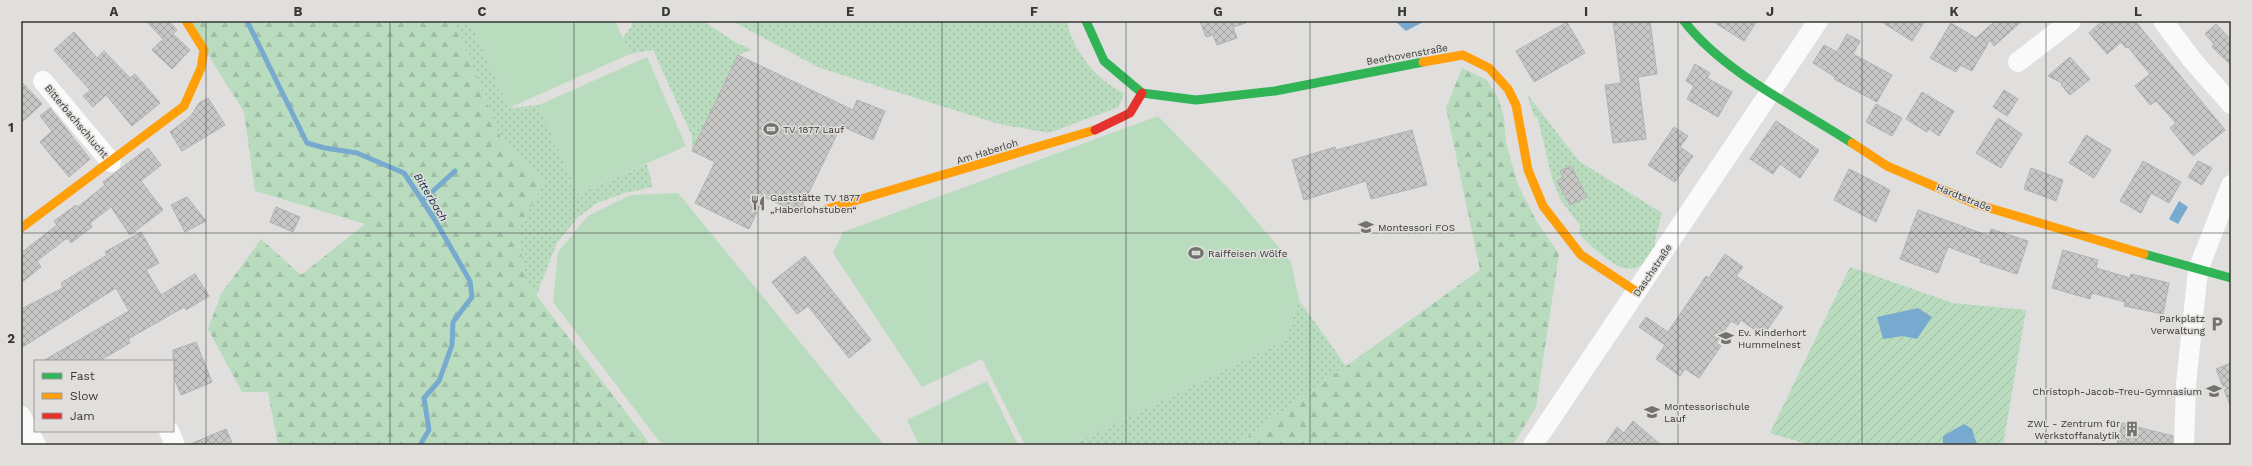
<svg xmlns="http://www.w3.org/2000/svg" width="2252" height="466" viewBox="0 0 2252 466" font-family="'Work Sans',sans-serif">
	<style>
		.grass { fill: url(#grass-dots) }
		.forest { fill: url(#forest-firs) }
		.park { fill: #b9dcbf }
		.garden { fill: url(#garden-furrows) }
		.water { fill: #78aad0 }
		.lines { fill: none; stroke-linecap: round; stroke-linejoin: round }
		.stream { stroke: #78aad0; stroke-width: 5 }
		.building { fill: url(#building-cross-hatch); stroke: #b3b2b1 }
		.street { stroke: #fafafa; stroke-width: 20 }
		.fast { stroke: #30b455; stroke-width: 9 }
		.slow { stroke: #ff9f0a; stroke-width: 9 }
		.jam { stroke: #e5322d; stroke-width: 9 }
		.grid { fill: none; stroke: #383736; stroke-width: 1; stroke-opacity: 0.55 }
		.labels { text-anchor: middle; stroke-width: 3; stroke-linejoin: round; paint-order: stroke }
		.street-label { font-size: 10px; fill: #383736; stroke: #e1dfdc }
		.poi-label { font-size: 10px; fill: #383736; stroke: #e1dfdc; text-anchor: start }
		.water-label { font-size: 11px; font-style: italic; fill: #0f2f46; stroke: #e1dfdc }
		.neatline { fill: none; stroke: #383736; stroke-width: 1.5 }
		.grid-label { font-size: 13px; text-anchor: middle; font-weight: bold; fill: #383736 }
	</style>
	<defs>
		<pattern id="grass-dots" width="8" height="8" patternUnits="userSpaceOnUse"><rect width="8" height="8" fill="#b9dcbf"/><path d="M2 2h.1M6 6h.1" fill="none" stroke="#a0bda5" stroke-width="1.8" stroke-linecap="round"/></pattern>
		<pattern id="forest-firs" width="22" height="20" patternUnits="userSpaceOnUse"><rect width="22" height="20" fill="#b9dcbf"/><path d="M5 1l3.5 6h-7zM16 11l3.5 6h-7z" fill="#a0bda5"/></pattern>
		<pattern id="garden-furrows" width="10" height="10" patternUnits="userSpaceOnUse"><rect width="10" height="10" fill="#b9dcbf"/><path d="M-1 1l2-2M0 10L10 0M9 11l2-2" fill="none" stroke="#a0bda5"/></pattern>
		<pattern id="building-cross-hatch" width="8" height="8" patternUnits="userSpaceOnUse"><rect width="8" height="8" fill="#c8c7c6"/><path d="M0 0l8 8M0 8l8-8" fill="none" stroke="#a3a2a2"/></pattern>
	</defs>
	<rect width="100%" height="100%" fill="#e0dfdd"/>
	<g class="grass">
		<polygon points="454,21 470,21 509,108 539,105 578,194 647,164 653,187 625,193 597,203 577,218 557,243 536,296 526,282 517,232 544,183 502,140"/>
		<polygon points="631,21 703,21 735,42 752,50 738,55 692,151 692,136 653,50 630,54 623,38 632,25"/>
		<path d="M732 21H1067C1073 52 1097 80 1124 93L1119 107 1049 133 999 124 820 68Z"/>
		<path d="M1527 94 1579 161 1662 213 1655 240V252C1648 259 1641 269 1630 269 1615 270 1589 244 1579 234L1580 226 1560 199 1552 178 1538 119 1534 116Z"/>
		<polygon points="1299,300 1346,366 1236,445 1071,445 1285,340"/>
	</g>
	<g class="forest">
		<polygon points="187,21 454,21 502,140 544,183 517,232 526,282 651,445 278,445 268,392 242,392 208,329 221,294 261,239 301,275 365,224 255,191 244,112"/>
		<polygon points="1462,68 1487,80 1498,98 1504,117 1506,143 1518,185 1536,220 1559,254 1536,407 1513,445 1236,445 1480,270 1446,108"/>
	</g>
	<g class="park">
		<polygon points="470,21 615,21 630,54 509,108"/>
		<polygon points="647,57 686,146 578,194 539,105"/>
		<polygon points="1158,116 1232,192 1291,262 1299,300 1285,340 1071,445 1025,445 982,359 922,387 833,253 843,232"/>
		<polygon points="678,193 884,445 662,445 553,302 558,252 588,216 631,195"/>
		<polygon points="987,381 1018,445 919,445 907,420"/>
	</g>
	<polygon class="garden" points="1850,267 1953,303 2026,310 2003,445 1810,445 1770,433"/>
	<g class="water">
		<polygon points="1395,21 1425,21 1406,31"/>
		<polygon points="2179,201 2188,207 2178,224 2169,219"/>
		<polygon points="1918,308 1932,317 1917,339 1903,336 1883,339 1877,317"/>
		<polygon points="1964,424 1972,429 1977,445 1943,445 1943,436"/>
	</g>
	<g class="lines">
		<g class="stream">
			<polyline points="247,21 307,143 325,148 357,153 404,173 435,220 470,281 472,297 453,322 452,345 439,381 424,398 429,430 420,445"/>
			<polyline points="423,200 455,171"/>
		</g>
	</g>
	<g class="building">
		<polygon points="146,21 169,21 177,30 173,34 190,50 172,69 152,50 163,39"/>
		<polygon points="1200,21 1246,21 1246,23 1233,27 1237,38 1217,45 1213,35 1206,37"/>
		<polygon points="1613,21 1650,21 1657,74 1638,77 1646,139 1613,143 1605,85 1621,83"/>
		<polygon points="1712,21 1757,21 1744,41"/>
		<polygon points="1880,21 1925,21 1912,41"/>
		<polygon points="1995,21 2022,21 1994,46 1990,40 1972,71 1960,65 1956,72 1930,58 1951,23 1976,38"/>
		<polygon points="2102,21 2135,21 2225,130 2193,156 2170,128 2176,123 2156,101 2150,105 2135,86 2150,74 2128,47 2126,48 2121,42 2107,54 2089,33"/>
		<polygon points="1567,22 1585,53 1534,82 1516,51"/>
		<polygon points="2216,24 2231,40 2231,65 2212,47 2214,44 2205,34"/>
		<polygon points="74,32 97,58 104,51 130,78 135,74 160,103 132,126 106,95 93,107 83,96 90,90 54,50"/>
		<polygon points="1847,34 1860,41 1853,54 1892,75 1877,102 1834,79 1835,77 1813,63 1824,45 1837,52"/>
		<polygon points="738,55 853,110 857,100 885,111 873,140 841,126 799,213 764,197 749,229 695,203 715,162 692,151"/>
		<polygon points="2070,57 2090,79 2070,95 2061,85 2062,83 2048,76"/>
		<polygon points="1695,64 1710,73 1707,78 1732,92 1718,117 1687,99 1694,86 1686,81"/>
		<polygon points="21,81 42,104 21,123"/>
		<polygon points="2004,90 2018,99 2007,116 1993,107"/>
		<polygon points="1922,92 1954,111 1939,136 1929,129 1927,132 1906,119"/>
		<polygon points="208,98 225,125 182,151 170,132 191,116 199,103"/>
		<polygon points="1876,104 1902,118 1892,136 1866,122"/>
		<polygon points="50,108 90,159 69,177 40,142 52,131 40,116"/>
		<polygon points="1998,118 2022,134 2001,168 1976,153"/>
		<polygon points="1776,121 1819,150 1800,178 1780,164 1773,174 1750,159"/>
		<polygon points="1674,127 1688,136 1680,147 1693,156 1675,182 1648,165"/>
		<polygon points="1412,130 1427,185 1371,199 1366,181 1304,200 1292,160 1335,147 1336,150"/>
		<polygon points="2086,135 2111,150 2094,178 2069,163"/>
		<polygon points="148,148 161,165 141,181 163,210 130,235 111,207 90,223 92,227 71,243 67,238 37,261 41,267 21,283 21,253 57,225 54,221 76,205 78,207 105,185 103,182"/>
		<polygon points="2143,161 2181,182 2169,203 2151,193 2141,213 2120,201"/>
		<polygon points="2198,161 2212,168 2202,185 2188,177"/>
		<polygon points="1571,166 1587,197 1570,205 1557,181 1563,178 1560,171"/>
		<polygon points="2031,168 2063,180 2056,201 2024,189"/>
		<polygon points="1849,169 1890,190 1876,222 1834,200"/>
		<polygon points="187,197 206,221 185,232 171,205"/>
		<polygon points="276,207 300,217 293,232 270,222"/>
		<polygon points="1918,210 1989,236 1991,229 2028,241 2017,274 1980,262 1981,259 1948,247 1938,273 1900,259"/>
		<polygon points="141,232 159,263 146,270 161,295 195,274 209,296 186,310 184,307 128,339 130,343 99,361 43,361 129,311 116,288 21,348 21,309 63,288 61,283 107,255 105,252"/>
		<polygon points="2063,250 2098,260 2096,268 2130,278 2131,274 2169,283 2163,314 2124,306 2125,302 2092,293 2090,299 2052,288"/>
		<polygon points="1725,254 1743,267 1736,276 1783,307 1763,336 1741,320 1738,325 1731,321 1716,343 1721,346 1699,378 1685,369 1680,376 1656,359 1665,345 1639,327 1646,317 1668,332 1706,276 1709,278"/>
		<polygon points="805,256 871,340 849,358 808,306 797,314 772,282"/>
		<polygon points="196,342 212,382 181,395 173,375 173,350"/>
		<polygon points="2231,363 2231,404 2230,405 2216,369"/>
		<polygon points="1633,421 1661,445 1605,445 1617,427 1624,433"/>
		<polygon points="2122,423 2173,436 2173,445 2117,445"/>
		<polygon points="226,429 233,445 188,445"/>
	</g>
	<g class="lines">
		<g class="street">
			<polyline points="2163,21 2193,61 2231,104"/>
			<polyline points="2018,62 2071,21"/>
			<polyline points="43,81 111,162"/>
			<polyline points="21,416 36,445"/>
			<polyline points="169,431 175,445"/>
			<polyline points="1533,445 1818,21"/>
			<polyline points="2184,445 2186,384 2198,270 2231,185"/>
		</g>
		<g class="fast">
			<polyline points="1086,21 1104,61 1142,93 1196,100 1275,91 1423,62"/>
			<path d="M1684 21C1724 73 1797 107 1852 143"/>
			<polyline points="2144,254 2231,278"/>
		</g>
		<g class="slow">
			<polyline points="1423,62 1463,55 1489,68 1508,89 1516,105 1528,170 1543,206 1581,255 1637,292"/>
			<polyline points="1852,143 1887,166 1976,204 2144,254"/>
			<polyline points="827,209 1095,130"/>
			<polyline points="21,228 184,106 201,68 204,50 186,21"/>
		</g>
		<polyline class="jam" points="1095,130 1130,113 1142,93"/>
	</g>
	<path class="grid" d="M206 21V445M390 21V445M574 21V445M758 21V445M942 21V445M1126 21V445M1310 21V445M1494 21V445M1678 21V445M1862 21V445M2046 21V445M21 233H2231"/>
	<defs>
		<g id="stadium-bare" transform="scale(1.2)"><path d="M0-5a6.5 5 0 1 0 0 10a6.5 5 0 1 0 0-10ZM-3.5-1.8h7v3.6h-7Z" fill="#737270" stroke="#e1dfdc" stroke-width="2.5" paint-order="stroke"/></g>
		<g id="restaurant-bare" transform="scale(1.2)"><path d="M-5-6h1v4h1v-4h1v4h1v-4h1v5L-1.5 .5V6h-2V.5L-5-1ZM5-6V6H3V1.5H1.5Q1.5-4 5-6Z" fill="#737270" stroke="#e1dfdc" stroke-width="2.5" paint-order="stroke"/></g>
		<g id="school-bare" transform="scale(1.2)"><path d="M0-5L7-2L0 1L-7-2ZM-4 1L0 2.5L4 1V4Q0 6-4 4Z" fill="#737270" stroke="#e1dfdc" stroke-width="2.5" paint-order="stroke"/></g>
		<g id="parking-bare" transform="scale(1.2)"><path d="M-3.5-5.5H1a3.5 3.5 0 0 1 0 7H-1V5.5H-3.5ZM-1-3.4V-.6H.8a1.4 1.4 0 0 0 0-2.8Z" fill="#737270" stroke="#e1dfdc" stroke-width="2.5" paint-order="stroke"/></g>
		<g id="building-bare" transform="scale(1.2)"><path d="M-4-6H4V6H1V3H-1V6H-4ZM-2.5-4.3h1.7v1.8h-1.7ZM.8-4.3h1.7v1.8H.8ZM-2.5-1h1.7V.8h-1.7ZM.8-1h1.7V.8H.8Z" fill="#737270" stroke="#e1dfdc" stroke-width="2.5" paint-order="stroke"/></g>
	</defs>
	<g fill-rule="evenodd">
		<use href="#stadium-bare" x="771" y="129"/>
		<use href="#restaurant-bare" x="758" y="203"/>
		<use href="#school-bare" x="1366" y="227"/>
		<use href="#stadium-bare" x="1196" y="253"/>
		<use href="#parking-bare" x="2217" y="324"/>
		<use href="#school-bare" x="1726" y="338"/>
		<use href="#school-bare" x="2214" y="391"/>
		<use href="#school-bare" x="1652" y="412"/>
		<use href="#building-bare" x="2132" y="429"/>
	</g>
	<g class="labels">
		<g class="street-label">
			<text transform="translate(1407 54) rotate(-10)" y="4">Beethovenstraße</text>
			<text transform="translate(77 121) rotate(50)" y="4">Bitterbachschlucht</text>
			<text transform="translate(987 151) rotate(-17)" y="4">Am Haberloh</text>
			<text transform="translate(1964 197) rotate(22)" y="4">Hardtstraße</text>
			<text transform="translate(1652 270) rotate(-56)" y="4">Daschstraße</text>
		</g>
		<g class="poi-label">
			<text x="783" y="133">TV 1877 Lauf</text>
			<text x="770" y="201">Gaststätte TV 1877<tspan x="770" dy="12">„Haberlohstuben“</tspan></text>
			<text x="1378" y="231">Montessori FOS</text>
			<text x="1208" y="257">Raiffeisen Wölfe</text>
			<text x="2205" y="322" text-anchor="end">Parkplatz<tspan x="2205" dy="12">Verwaltung</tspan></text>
			<text x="1738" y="336">Ev. Kinderhort<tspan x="1738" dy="12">Hummelnest</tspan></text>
			<text x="2202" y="395" text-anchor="end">Christoph-Jacob-Treu-Gymnasium</text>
			<text x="1664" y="410">Montessorischule<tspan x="1664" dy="12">Lauf</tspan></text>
			<text x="2120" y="427" text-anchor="end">ZWL - Zentrum für<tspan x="2120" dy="12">Werkstoffanalytik</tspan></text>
		</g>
		<g class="water-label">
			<text transform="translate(431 197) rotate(59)" y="4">Bitterbach</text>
		</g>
	</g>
	<rect width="2252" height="466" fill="none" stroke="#e1dfdc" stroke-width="44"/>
	<rect x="34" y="360" width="140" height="72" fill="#e1dfdc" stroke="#9d9c9a"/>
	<rect x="42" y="373" width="20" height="6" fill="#30b455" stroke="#9d9c9a"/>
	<text x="70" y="380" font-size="12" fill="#383736">Fast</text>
	<rect x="42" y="393" width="20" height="6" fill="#ff9f0a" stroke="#9d9c9a"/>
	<text x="70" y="400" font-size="12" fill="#383736">Slow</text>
	<rect x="42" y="413" width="20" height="6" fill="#e5322d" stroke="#9d9c9a"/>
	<text x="70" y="420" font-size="12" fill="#383736">Jam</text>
	<rect x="22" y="22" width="2208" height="422" class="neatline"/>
	<g class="grid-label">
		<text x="114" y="16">A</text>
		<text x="298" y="16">B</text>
		<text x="482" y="16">C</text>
		<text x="666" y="16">D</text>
		<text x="850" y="16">E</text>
		<text x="1034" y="16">F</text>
		<text x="1218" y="16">G</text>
		<text x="1402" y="16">H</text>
		<text x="1586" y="16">I</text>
		<text x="1770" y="16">J</text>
		<text x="1954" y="16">K</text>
		<text x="2138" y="16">L</text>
		<text x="11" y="132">1</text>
		<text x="11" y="343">2</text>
	</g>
</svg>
